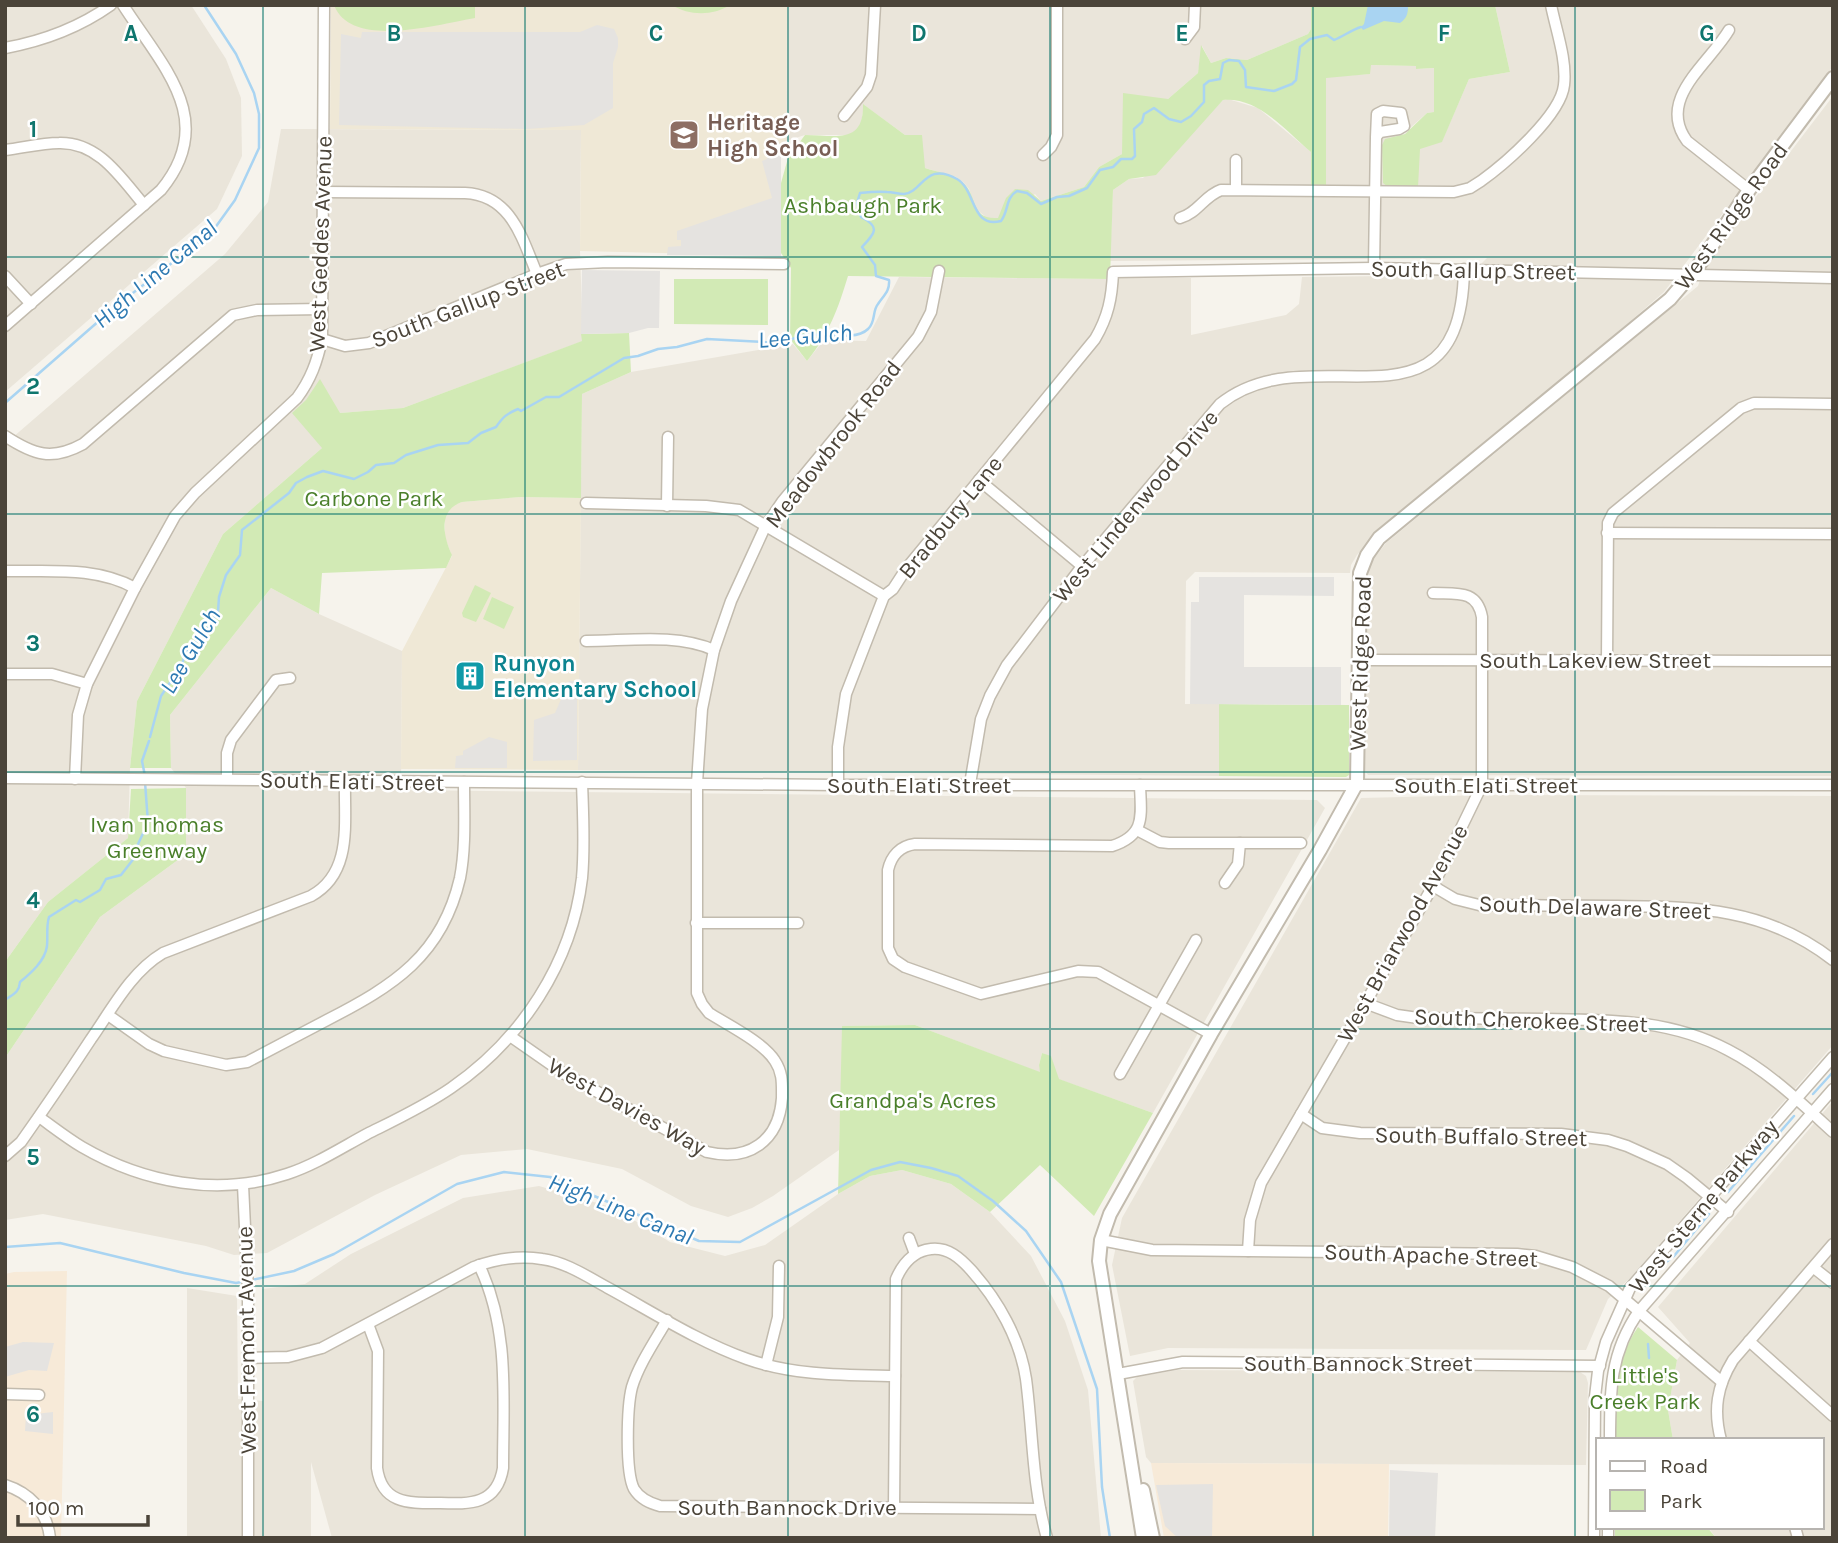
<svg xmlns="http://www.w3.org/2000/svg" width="1838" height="1543" viewBox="0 0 1838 1543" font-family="Karla,sans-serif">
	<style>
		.residential { fill: #eae5da }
		.commercial { fill: #f7ead8 }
		.education { fill: #efe8d6 }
		.green { fill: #d2eab5 }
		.parking { fill: #e5e3e0 }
		.water { fill: #a9d4f2 }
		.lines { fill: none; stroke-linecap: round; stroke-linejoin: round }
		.stream { stroke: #a9d4f2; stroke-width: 2.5 }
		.minor-casing { stroke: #c2bbae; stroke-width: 13 }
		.tertiary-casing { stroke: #c2bbae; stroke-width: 16 }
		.minor { stroke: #fff; stroke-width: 10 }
		.tertiary { stroke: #fff; stroke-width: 12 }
		.grid { fill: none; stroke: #0f766e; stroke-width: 2; stroke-opacity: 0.55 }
		.labels { text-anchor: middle; stroke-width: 5; stroke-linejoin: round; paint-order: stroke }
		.education-label { font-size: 23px; font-weight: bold; fill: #785e54; stroke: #fff; text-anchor: start }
		.park-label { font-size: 23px; fill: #4a7f2a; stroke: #fff }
		.street-label { font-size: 23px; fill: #4b4439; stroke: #fff }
		.culture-label { font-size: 23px; font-weight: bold; fill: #0d838f; stroke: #fff; text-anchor: start }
		.water-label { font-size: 24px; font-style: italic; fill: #2e7ab2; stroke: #fff }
		.grid-label { font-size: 23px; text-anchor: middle; font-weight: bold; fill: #0f766e; stroke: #fff; stroke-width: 5; stroke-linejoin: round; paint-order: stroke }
	</style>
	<rect width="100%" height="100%" fill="#f6f3ec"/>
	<g class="residential">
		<polygon points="5,5 191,5 226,59 241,98 242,156 217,209 5,392"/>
		<polygon points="787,5 1311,5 1311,29 1308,34 1247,60 1226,58 1211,63 1202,46 1198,73 1168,99 1122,154 1099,167 1084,187 1041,201 1035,194 1002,214 999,218 993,219 987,218 976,209 969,189 963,182 956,177 925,168 905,135 864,105 861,124 857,131 850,135 805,135 786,141"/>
		<polygon points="1495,5 1833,5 1833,66 1664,292 1597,350 1379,529 1357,555 1351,565 1350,573 1195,572 1186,581 1185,704 1219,704 1219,776 578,770 582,394 631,372 793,344 807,361 824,340 866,341 899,277 1110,279 1127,277 1191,278 1191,335 1286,315 1299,304 1302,277 1470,275 1487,258 1110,261 1113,190 1129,179 1143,178 1223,100 1228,99 1258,108 1311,152 1311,186 1326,77 1370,74 1370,65 1416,66 1416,69 1435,68 1434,112 1427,113 1410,128 1382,144 1420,148 1442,141 1469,79 1510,72"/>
		<polygon points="1833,96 1833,776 1368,775 1364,770 1365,582 1372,561 1386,543 1698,286 1706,262"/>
		<polygon points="281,129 581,130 580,251 583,341 403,408 340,413 322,448 223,534 137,701 130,768 128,838 48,902 5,962 5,444 225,254 268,202"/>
		<polygon points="271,588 319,614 402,651 401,790 1317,800 1325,808 1153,1113 1058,1079 1051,1057 1042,1053 1039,1065 1041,1073 915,1025 843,1026 839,1150 773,1196 752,1208 728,1217 691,1206 622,1169 527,1149 461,1155 375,1195 267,1253 234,1255 206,1246 43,1214 5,1220 5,1058 100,917 186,854 186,788 171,768 170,715"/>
		<polygon points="1488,795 1833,796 1833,1045 1631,1277 1608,1299 1586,1350 1168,1348 1130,1356 1112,1265 1122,1218 1361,798"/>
		<polygon points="1833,1101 1833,1538 1716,1538 1708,1527 1822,1527 1822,1440 1673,1440 1668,1410 1677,1360 1690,1343 1658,1307"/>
		<polygon points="902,1170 951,1184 990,1212 1031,1256 1065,1321 1088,1390 1101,1538 332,1538 311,1462 311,1538 187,1538 187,1288 237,1296 238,1399 263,1401 262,1289 305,1284 351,1254 463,1198 539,1186 614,1208 670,1242 725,1256 765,1245 838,1194 870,1176"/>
		<polygon points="1177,1370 1580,1372 1586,1376 1588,1383 1586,1465 1151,1463 1146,1457 1133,1381 1137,1377"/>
	</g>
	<g class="commercial">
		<polygon points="67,1271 61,1538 5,1538 5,1274 14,1272"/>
		<polygon points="1151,1463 1389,1464 1388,1538 1164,1538"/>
	</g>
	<g class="education">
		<polygon points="331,5 787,5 786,141 781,149 781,256 580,251 581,130 330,129"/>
		<polygon points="521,497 581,498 578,770 401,769 402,651 452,556 445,538 445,516 453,505 462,502"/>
	</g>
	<g class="green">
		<path d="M334 5H475V18C439 24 351 50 334 5Z"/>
		<path d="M672 5H730C713 16 689 16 672 5Z"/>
		<path d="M1311 5H1495L1510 72 1469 79 1442 142 1420 149 1418 187H1388L1383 183 1382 145 1385 139 1405 134 1427 113 1434 112V68L1416 69V66L1371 65 1370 74 1326 78V186L1311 187V152C1286 131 1259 97 1223 100L1156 175 1129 179 1113 190 1110 279 848 276C838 309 829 334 807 361L790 339 791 268 781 253V183L788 158 805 135C835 135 864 145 863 104L905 135H922L925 168C937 172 953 174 962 182 979 195 969 220 998 218L1006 198 1015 189 1028 190 1041 201 1084 187 1099 167 1122 154 1123 93 1168 99 1198 73 1201 45 1211 63 1226 58 1247 60 1308 34 1311 29Z"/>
		<polygon points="674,279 768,279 768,325 674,324"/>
		<path d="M629 333 631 372 582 394 581 498 521 497 462 502C438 510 443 536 452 555L446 568 322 573 319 614 271 588 170 715 171 768H130L137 701 223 534 322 448 292 413 306 400 320 379 340 413 403 408 582 341 581 334Z"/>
		<polygon points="475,585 491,593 476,622 463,617 462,613"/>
		<polygon points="492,597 514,607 504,629 483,619"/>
		<polygon points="1219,704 1349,705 1349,775 1346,777 1219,776"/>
		<polygon points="186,788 186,854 100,917 5,1058 5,962 48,902 128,838 131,789"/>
		<polygon points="915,1025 1040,1072 1039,1065 1042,1053 1051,1056 1059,1079 1153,1113 1094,1216 1040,1165 990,1212 951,1184 902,1170 870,1176 838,1194 842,1026"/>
		<path d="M1638 1327 1677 1360 1668 1410 1673 1440H1616C1616 1402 1615 1359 1638 1327Z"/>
		<polygon points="1615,1527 1707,1527 1716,1538 1615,1538"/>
	</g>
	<g class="parking">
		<polygon points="597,25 614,29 618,38 618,47 613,63 613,108 584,125 526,129 339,125 341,34 361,38 362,32 580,32"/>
		<polygon points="776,147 781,149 781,256 667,255 668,247 681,246 681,240 677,240 677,231 772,198 762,161 767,159 768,149"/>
		<polygon points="582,270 660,271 659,328 648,328 629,333 581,334"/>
		<polygon points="1199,577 1334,577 1334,596 1244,595 1244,667 1341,667 1341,705 1190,704 1191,602 1199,602"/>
		<polygon points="569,681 575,681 577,686 577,760 533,761 534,720 555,713"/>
		<polygon points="489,737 507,742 507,768 455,768 456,756 463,755 463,751"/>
		<polygon points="23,1342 54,1343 47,1371 29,1370 5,1377 5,1347"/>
		<polygon points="53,1412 53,1434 25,1431 26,1415"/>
		<polygon points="1390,1470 1438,1473 1435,1538 1389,1538"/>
		<polygon points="1213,1484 1212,1538 1178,1538 1165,1526 1156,1485"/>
	</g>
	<path class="water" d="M1368 5H1408C1408 14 1407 18 1400 23L1384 21 1363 30 1361 27 1364 24Z"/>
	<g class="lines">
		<g class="stream">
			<polyline points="5,403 116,306 212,232 235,200 259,148 259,114 254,93 236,54 204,5"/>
			<path d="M150 737 161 696 182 665 185 653 203 635 218 612 219 597 226 575 240 555 242 530 289 493 296 483 307 477 323 471 354 479 368 472 376 465 394 463 406 455 438 445 468 443 481 433 496 427C503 417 506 414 518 409L521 411 546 397H559L624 358 638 356 658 349 677 347 707 339 782 343C790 342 795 336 803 335 820 332 855 342 868 329 876 322 872 311 878 304 884 295 890 291 889 280L876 276 875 265 862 247C875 233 881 227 861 217L857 203 860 193C869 192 878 191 887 192 893 192 898 194 904 194 923 192 925 161 957 179 976 190 971 229 1001 221 1009 211 1005 198 1017 191L1027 193 1041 204 1057 197 1069 196 1087 188 1100 170 1113 167 1121 159H1132L1135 156 1134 129 1142 122 1144 114 1154 108 1169 119 1181 122 1191 116 1204 102V85L1209 81 1220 79 1223 63 1229 60 1239 61 1245 70 1246 87 1274 91 1292 84 1296 80 1300 47 1310 39 1327 35 1334 40C1344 36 1351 30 1361 27"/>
			<polyline points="145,776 142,761 149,741"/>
			<path d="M5 1000C13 994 19 993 20 982 31 973 45 961 47 946 48 936 46 927 49 917L76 900 80 902 100 890 106 879 121 875 135 857 138 844 148 823 145 782"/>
			<polyline points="1813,1094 1833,1072"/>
			<polyline points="1728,1192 1794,1116"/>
			<polyline points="5,1247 60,1243 184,1273 236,1283 246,1281"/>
			<polyline points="1652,1273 1674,1256 1709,1214"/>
			<polyline points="252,1280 294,1271 334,1254 457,1184 504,1172 550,1177 699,1241 740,1242 871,1170 900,1162 931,1168 958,1176 993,1201 1026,1231 1061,1282 1097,1389 1102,1487 1110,1538"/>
			<polyline points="1648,1344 1649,1358"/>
		</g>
		<g class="minor-casing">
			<g id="minor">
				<path d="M1729 30C1709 64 1656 99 1687 141L1749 190"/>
				<polyline points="1185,39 1194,27 1195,5"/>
				<path d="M5 48C43 41 80 27 111 5"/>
				<polyline points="844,116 867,87 871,75 875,5"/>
				<path d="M5 150C23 148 41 143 59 143 99 142 121 178 144 205"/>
				<polyline points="1043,155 1051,147 1057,135 1057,5"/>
				<polyline points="1236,189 1236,160"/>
				<path d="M323 192 465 193C511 195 522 238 537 274"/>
				<path d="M1180 218C1198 213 1204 196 1221 190L1454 192 1470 188 1481 181C1506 163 1561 115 1564 85 1567 60 1556 30 1551 5"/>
				<polyline points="1374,268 1376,137 1380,132 1399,129 1404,126 1401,113 1383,111 1377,114 1376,137"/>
				<polyline points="5,276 31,304"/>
				<path d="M5 326 161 190C219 120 162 66 123 5"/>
				<polyline points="322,339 345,346 369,343 537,274 566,264 608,262 784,264"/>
				<path d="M5 436C34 455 52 461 83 444L233 315 257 310 322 309"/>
				<polyline points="979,480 1082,566"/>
				<polyline points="586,503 706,506 739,510 884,596"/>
				<polyline points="667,506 668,437"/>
				<polyline points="1607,533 1833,534"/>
				<path d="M5 571C49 572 95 566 135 588"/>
				<path d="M586 641C627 641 676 633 714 650"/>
				<polyline points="1358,660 1833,661"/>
				<polyline points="1607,660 1608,523 1613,513 1741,408 1754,403 1833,404"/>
				<polyline points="5,674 52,674 87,684"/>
				<polyline points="5,778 838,785 1833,785"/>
				<path d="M75 779 78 715 87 684 135 588 175 516 195 493 297 398C311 379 317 362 322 339L324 5"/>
				<polyline points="227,779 227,753 231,740 276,680 290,678"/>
				<path d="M970 784 981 719 990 696 1007 665 1080 569 1220 404C1311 330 1461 449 1464 269"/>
				<path d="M838 785V747L846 694 884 596 893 589 906 569 1095 339C1108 317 1112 298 1113 272L1374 268 1833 278"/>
				<path d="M1140 785C1141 816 1146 835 1112 846L915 844C900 846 891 856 888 870V948L893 959 905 967 981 994 1078 971 1098 972 1211 1034"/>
				<polyline points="1137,830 1160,842 1169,843 1301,843"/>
				<polyline points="1225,883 1238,864 1240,843"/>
				<path d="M1433 886 1455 899 1479 905C1524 905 1569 906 1614 906 1696 907 1765 907 1833 960"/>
				<polyline points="696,923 798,923"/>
				<path d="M1365 1003 1397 1015 1418 1018C1460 1018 1503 1019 1546 1019 1610 1020 1670 1019 1728 1050 1767 1070 1800 1102 1833 1132"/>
				<path d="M108 1015 149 1044 164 1051 226 1065 247 1062C274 1048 300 1034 327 1020 393 986 442 956 460 878 466 847 464 813 464 782"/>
				<path d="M510 1036 563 1073 707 1152C749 1162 779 1141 782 1098 782 1084 783 1073 775 1061 763 1042 728 1025 709 1013L702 1004 697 993V783L702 709 714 650 731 601 765 527 782 502 918 337 931 312 939 271"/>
				<polyline points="1120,1074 1196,940"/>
				<polyline points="1301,1114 1322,1128 1360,1133 1561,1134 1608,1140 1627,1146 1667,1164 1687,1178 1728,1212"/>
				<path d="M39 1117C53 1127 67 1138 82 1147 144 1183 218 1197 287 1174 315 1165 341 1148 367 1134 395 1120 425 1106 451 1088 521 1040 572 963 582 878 585 846 583 814 582 782"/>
				<path d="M5 1156 21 1142C45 1108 68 1074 91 1039 112 1009 131 972 163 953L311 896C353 873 344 823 345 782"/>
				<polyline points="243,1185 248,1291 248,1538"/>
				<polyline points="909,1238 915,1254"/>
				<polyline points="1101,1240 1152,1250 1517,1254 1536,1256 1572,1267 1609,1286 1722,1382"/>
				<path d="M1248 1251 1250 1220 1261 1183 1433 886 1482 785V617C1477 589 1456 594 1433 593"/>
				<polyline points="1814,1268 1833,1283"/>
				<path d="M667 1320C655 1341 639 1364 632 1387 627 1406 625 1472 634 1489 640 1499 650 1503 660 1506L1040 1509"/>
				<path d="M368 1324 378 1351 377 1468C382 1505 410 1503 440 1503 470 1504 497 1505 503 1468 503 1399 510 1329 479 1265"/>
				<polyline points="1749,1341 1833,1416"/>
				<path d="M249 1358 288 1357 322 1348 474 1267C496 1259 518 1255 542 1259 566 1262 588 1277 610 1289 654 1313 699 1342 747 1359 795 1376 845 1375 895 1376"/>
				<polyline points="766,1365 778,1317 779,1266"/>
				<polyline points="1118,1374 1183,1362 1600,1366"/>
				<polyline points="5,1394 39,1395"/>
				<path d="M1610 1440C1610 1390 1610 1353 1639 1311L1833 1089"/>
				<path d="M1721 1440C1713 1410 1717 1386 1733 1360L1833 1244"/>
				<path d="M5 1485C30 1493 47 1511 50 1538"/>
				<path d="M894 1507 896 1279C903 1263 913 1251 931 1249 948 1247 960 1258 971 1270 998 1300 1020 1339 1026 1379 1033 1432 1032 1486 1047 1538"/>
				<polyline points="1795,1527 1798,1538"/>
				<polyline points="1594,1538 1595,1397 1598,1371 1606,1342 1630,1288 1833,1057"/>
				<polyline points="1608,1538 1608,1527"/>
			</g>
		</g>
		<g class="tertiary-casing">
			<g id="tertiary">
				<polyline points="1143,1490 1153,1538"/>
				<polyline points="1143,1538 1099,1261 1101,1240 1110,1214 1211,1034 1320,850 1357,783 1360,573 1367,555 1379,538 1670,299 1699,265 1749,190 1833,78"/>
			</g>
		</g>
		<use href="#minor" class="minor"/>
		<use href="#tertiary" class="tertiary"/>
	</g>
	<path class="grid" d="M263 5V1538M525 5V1538M788 5V1538M1050 5V1538M1313 5V1538M1575 5V1538M5 257H1833M5 514H1833M5 772H1833M5 1029H1833M5 1286H1833"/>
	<defs>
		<g id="school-square" transform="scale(1.575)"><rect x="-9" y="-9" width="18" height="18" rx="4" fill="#8d6e63" stroke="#fff"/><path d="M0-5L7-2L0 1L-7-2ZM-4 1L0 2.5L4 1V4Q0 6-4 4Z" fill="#fff"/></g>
		<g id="building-square" transform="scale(1.575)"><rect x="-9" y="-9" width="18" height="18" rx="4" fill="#0f9aa8" stroke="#fff"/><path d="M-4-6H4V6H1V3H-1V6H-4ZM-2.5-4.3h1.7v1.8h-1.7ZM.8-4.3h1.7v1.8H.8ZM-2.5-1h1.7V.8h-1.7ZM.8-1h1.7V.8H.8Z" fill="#fff"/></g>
	</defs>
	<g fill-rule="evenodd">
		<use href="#school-square" x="684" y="135"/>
		<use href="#building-square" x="470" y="676"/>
	</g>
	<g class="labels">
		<g class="education-label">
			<text x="707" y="130">Heritage<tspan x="707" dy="26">High School</tspan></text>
		</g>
		<g class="park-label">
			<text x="863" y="213">Ashbaugh Park</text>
			<text x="374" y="506">Carbone Park</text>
			<text x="157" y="832">Ivan Thomas<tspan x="157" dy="26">Greenway</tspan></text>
			<text x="913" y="1108">Grandpa's Acres</text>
			<text x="1645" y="1383">Little's<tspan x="1645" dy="26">Creek Park</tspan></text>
		</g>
		<g class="street-label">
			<text transform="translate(1731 216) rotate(-54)" y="8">West Ridge Road</text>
			<text transform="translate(320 244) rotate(-88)" y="8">West Geddes Avenue</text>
			<text transform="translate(1473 270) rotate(1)" y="8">South Gallup Street</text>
			<text transform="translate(468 304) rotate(-21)" y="8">South Gallup Street</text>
			<text transform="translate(833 444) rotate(-52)" y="8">Meadowbrook Road</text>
			<text transform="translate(1135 506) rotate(-50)" y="8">West Lindenwood Drive</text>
			<text transform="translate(950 517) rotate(-51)" y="8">Bradbury Lane</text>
			<text x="1595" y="668">South Lakeview Street</text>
			<text transform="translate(1360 663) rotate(-88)" y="8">West Ridge Road</text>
			<text transform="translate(352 781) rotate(1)" y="8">South Elati Street</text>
			<text x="919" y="793">South Elati Street</text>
			<text x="1486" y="793">South Elati Street</text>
			<text transform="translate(1595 907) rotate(2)" y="8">South Delaware Street</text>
			<text transform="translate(1402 933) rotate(-61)" y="8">West Briarwood Avenue</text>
			<text transform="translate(1531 1020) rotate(2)" y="8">South Cherokee Street</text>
			<text transform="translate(627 1106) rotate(29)" y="8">West Davies Way</text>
			<text transform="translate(1481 1136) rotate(1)" y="8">South Buffalo Street</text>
			<text transform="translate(1703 1206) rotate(-50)" y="8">West Sterne Parkway</text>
			<text transform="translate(1431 1255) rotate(2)" y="8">South Apache Street</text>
			<text transform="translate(246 1340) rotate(-91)" y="8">West Fremont Avenue</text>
			<text x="1358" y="1371">South Bannock Street</text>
			<text x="787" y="1515">South Bannock Drive</text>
		</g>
		<g class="culture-label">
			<text x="493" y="671">Runyon<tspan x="493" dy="26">Elementary School</tspan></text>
		</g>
		<g class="water-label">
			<text transform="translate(155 274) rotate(-40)" y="8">High Line Canal</text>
			<text transform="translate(805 336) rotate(-5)" y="8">Lee Gulch</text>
			<text transform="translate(190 651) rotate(-59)" y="8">Lee Gulch</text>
			<text transform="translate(621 1209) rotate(22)" y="8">High Line Canal</text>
		</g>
	</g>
	<g class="grid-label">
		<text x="131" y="41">A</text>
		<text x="394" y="41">B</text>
		<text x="656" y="41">C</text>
		<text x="919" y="41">D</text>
		<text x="1182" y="41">E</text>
		<text x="1444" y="41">F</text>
		<text x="1707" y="41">G</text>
		<text x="33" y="137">1</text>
		<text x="33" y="394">2</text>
		<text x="33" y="651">3</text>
		<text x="33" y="908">4</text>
		<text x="33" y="1165">5</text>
		<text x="33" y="1422">6</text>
	</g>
	<rect width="1838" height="1543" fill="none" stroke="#4b4439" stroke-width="14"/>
	<rect x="1596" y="1438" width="228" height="91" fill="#ffffff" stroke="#b7b4b0" stroke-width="2"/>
	<rect x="1610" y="1461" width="35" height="10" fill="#ffffff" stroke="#b7b4b0" stroke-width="2"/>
	<text x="1660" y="1473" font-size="21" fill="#4b4439">Road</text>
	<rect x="1610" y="1490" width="35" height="21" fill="#d2eab5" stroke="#b7b4b0" stroke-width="2"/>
	<text x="1660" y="1508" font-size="21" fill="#4b4439">Park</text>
	<path d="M18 1515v10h130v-10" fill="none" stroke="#4b4439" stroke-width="3.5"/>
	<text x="28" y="1515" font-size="21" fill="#4b4439" stroke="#ffffff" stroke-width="5" paint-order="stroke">100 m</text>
</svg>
